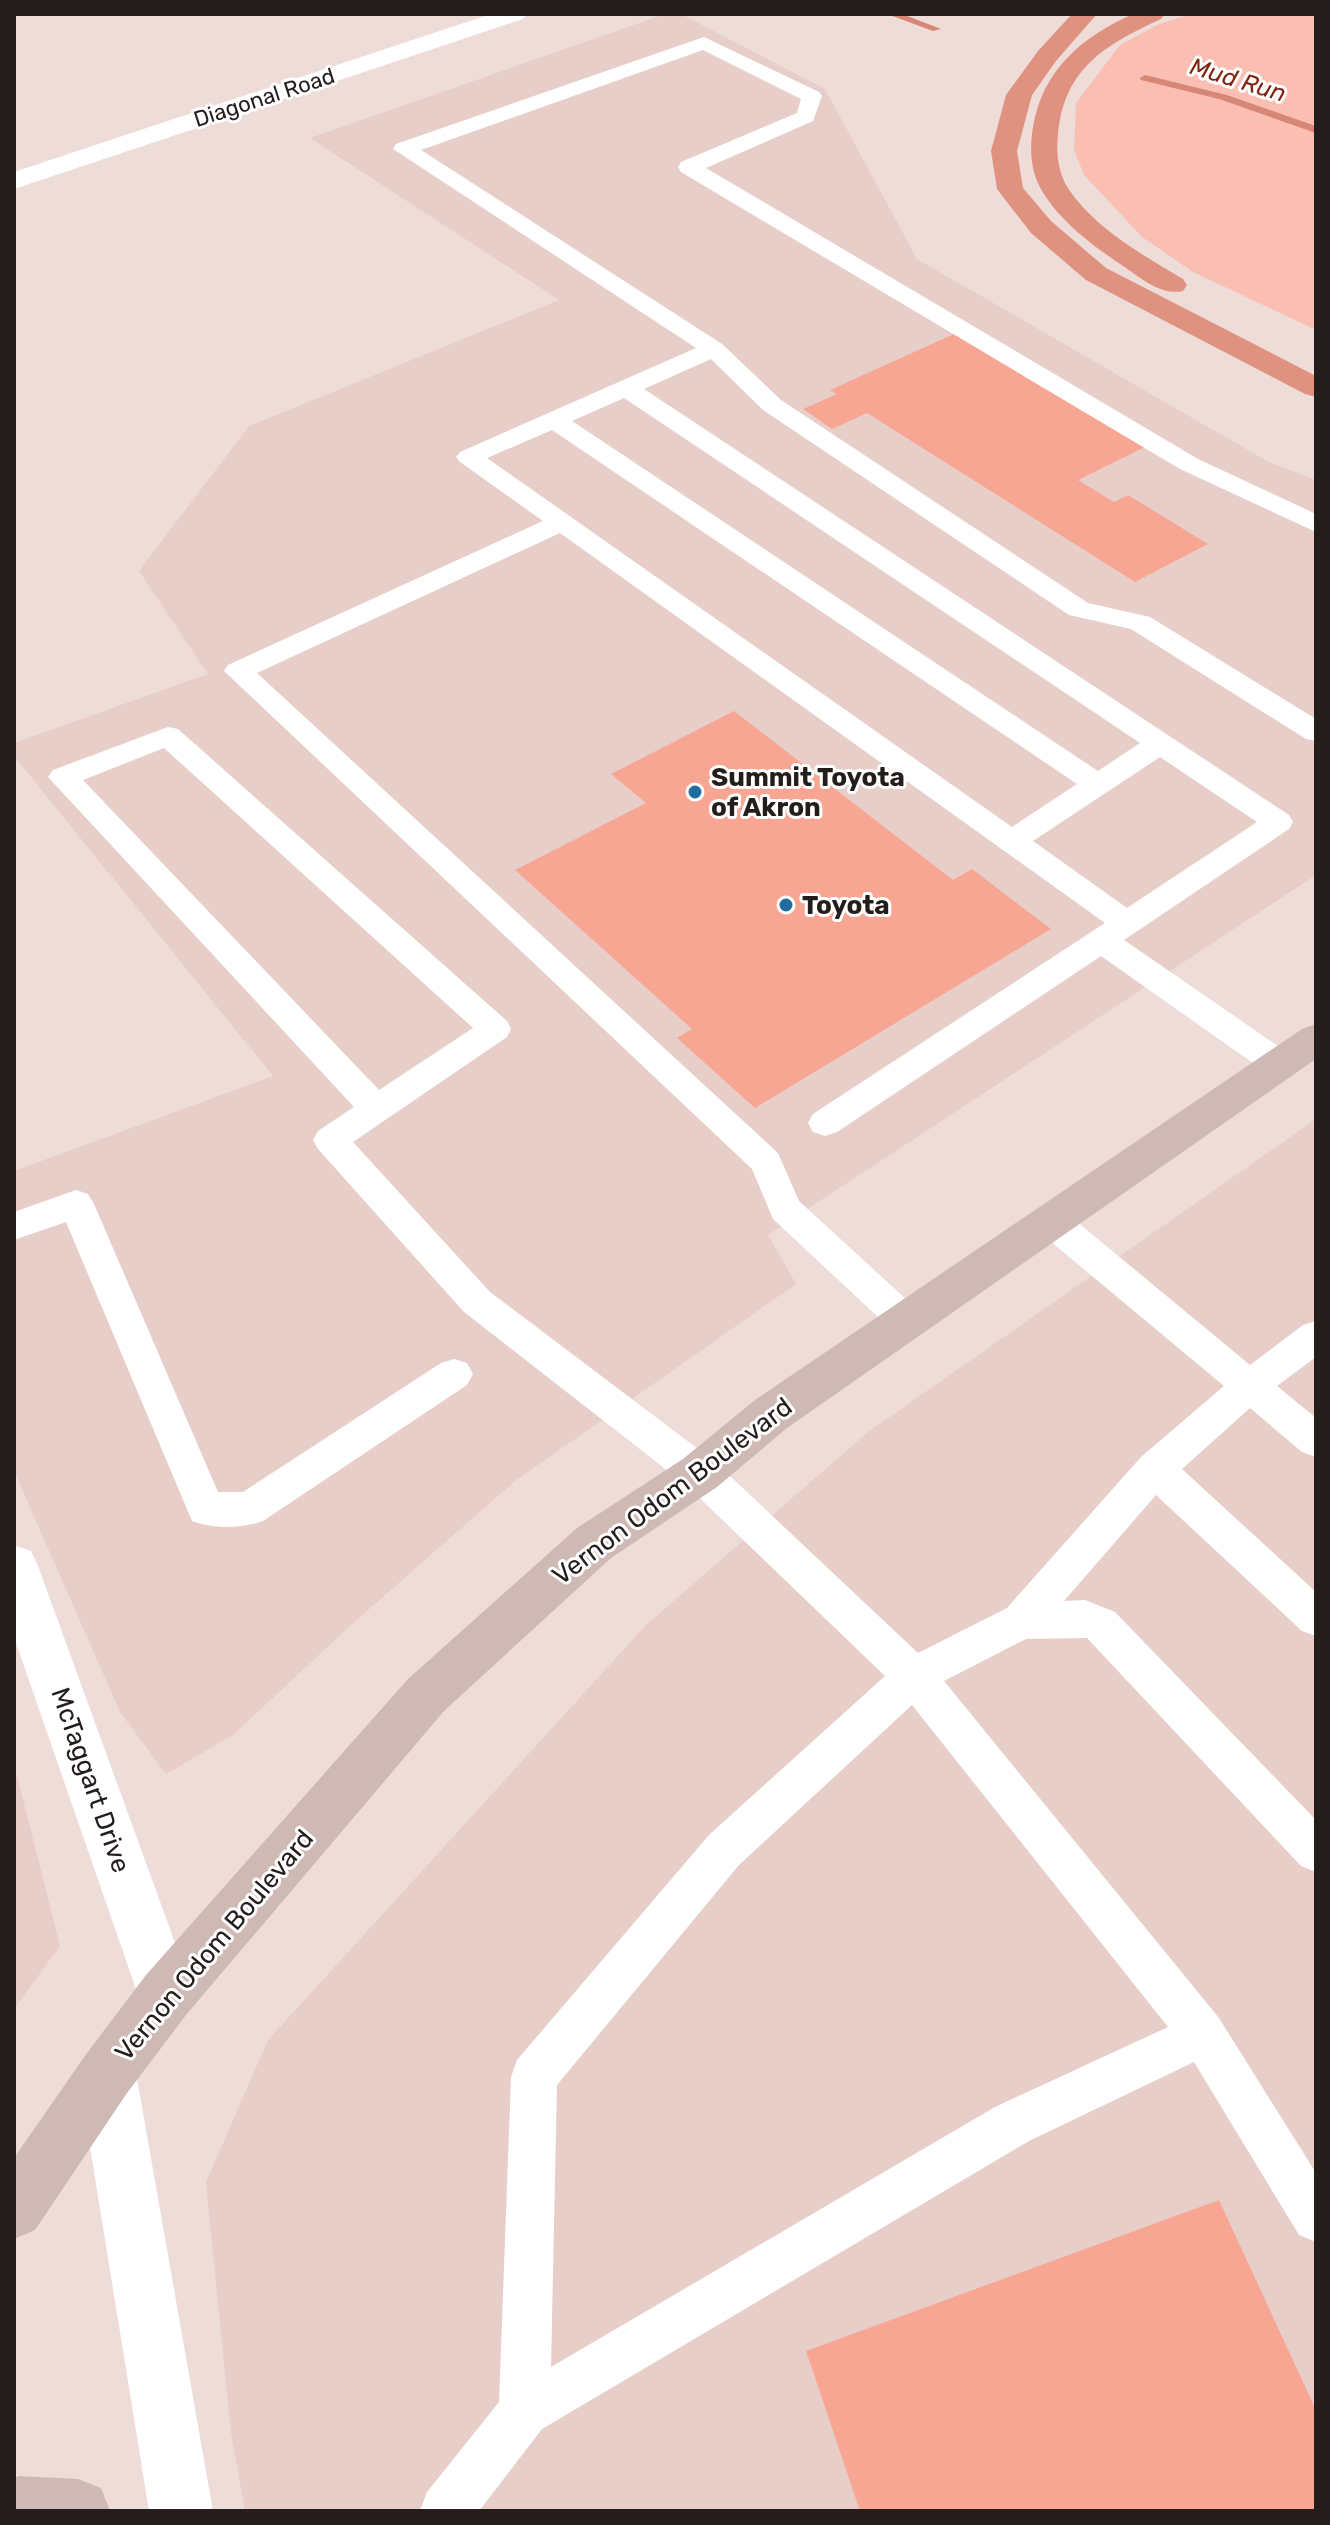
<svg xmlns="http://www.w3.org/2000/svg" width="1330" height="2525" viewBox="0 0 1330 2525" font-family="Rubik,sans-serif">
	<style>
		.built { fill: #e8cec8 }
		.green { fill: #fabfb2 }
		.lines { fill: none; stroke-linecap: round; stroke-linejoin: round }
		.stream { fill: #d68776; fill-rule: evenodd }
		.building { fill: #f8a694 }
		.service { fill: #fff; fill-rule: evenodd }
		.minor { fill: #fff; fill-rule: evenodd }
		.secondary { fill: #ceb9b5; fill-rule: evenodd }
		.motorway { fill: #e09281; fill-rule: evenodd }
		.poi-dot { fill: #216c9f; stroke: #fff; stroke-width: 3 }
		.labels { text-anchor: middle; stroke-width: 6; stroke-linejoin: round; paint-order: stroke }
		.far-street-label { font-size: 22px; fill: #231d1b; stroke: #fff }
		.far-water-label { font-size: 24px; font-style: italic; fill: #822412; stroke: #fff }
		.poi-label { font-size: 26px; font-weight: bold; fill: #231d1b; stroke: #fff; text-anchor: start }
		.street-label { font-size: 26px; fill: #231d1b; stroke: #fff }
	</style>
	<rect width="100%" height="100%" fill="#eedcd8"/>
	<g class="built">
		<polygon points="665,14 681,14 825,89 917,259 1267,461 1316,480 1316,875 768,1235 796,1284 515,1481 351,1625 233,1735 166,1774 120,1712 14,1471 14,1171 273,1076 14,756 14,743 208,674 139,571 249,426 559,300 310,138"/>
		<polygon points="1316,1119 1316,2511 245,2511 231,2433 206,2182 268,2040 646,1625 868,1432"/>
		<polygon points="14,1764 60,1946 14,2009"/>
	</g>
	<polygon class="green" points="1190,14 1316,14 1316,330 1193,272 1142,237 1084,175 1074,150 1076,103 1120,45 1157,25"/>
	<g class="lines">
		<g class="stream">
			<polygon points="887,14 902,14 941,29 933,31"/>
			<polygon points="1145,75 1227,95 1316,126 1316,133 1219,99 1141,80 1140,78"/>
		</g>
	</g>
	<g class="building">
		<polygon points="954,334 1145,447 1078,480 1114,502 1128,495 1208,544 1135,582 867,413 832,429 803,409 837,394 830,390"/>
		<polygon points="734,711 953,880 972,869 1051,929 755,1108 677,1038 692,1029 515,870 646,803 611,774"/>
		<polygon points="1219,2200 1316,2410 1316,2511 860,2511 806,2351"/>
	</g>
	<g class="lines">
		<g class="service">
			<path d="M704 37 819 92 822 96 813 121 706 168 1198 459 1316 514V532L1180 469 681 172 678 167 681 162 797 113 801 99 703 50 421 150 722 344 781 400 1088 603 1150 617 1316 719V741L1306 739 1131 629 1069 615 763 410 711 359 644 389 1289 815 1293 822 1289 829 1124 940 1291 1055 1296 1064 1291 1073 1279 1076 1267 1073 1101 956 837 1132 825 1136 813 1132 808 1123 813 1114 1105 923 560 533 257 673 778 1153 799 1201 919 1311 924 1321 919 1331 906 1336 893 1331 773 1219 752 1169 224 671 228 665 543 521 460 462 456 457 460 452 696 348 393 149 396 144ZM624 398 1140 743 1098 771 572 421ZM552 430 1077 784 1012 827 487 458ZM1160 757 1257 822 1127 908 1033 841Z"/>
			<path d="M168 727 178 729 507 1021 511 1029 507 1037 353 1142 490 1292 714 1461 918 1653 1007 1608 1141 1457 1224 1386 1038 1231 1033 1221 1038 1211 1051 1207 1064 1211 1250 1365 1303 1325 1316 1321V1357L1277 1386 1316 1418V1457L1302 1452 1250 1408 1182 1469 1316 1592V1636L1302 1631 1156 1495 1064 1601 1085 1600 1115 1612 1316 1820V1872L1301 1866 1087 1638 1026 1639 944 1681 1219 2018 1316 2173V2242L1299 2235 1194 2062 1029 2141 542 2429 479 2511H420L427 2492 499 2402 511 2077 517 2060 709 1835 885 1676 686 1485 464 1312 318 1149 313 1140 318 1131 354 1107 48 777 53 770ZM164 748 473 1028 379 1090 83 780ZM912 1705 1168 2027 995 2107 551 2367 557 2085 739 1865Z"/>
			<path d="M76 1190 88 1194 94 1204 218 1492H243L441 1363 454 1359 467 1363 473 1374 467 1385 263 1521C241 1529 214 1529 192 1521L66 1222 14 1240V1212Z"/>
		</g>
		<g class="minor">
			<polygon points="491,14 527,14 523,19 14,189 14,172"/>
			<polygon points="14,1545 31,1551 38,1566 194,1995 186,2015 166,2023 146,2015 138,1995 14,1637"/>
			<polygon points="107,2044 127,2053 136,2073 213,2511 149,2511 78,2073 87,2053"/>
		</g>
		<g class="secondary">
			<polygon points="1316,1024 1316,1059 787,1428 717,1487 611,1558 444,1711 186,2015 127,2093 35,2230 14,2239 14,2158 87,2053 146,1975 408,1679 577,1528 683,1459 755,1400 1302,1029"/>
			<polygon points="19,2476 78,2479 101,2488 110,2511 14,2511 14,2478"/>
		</g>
		<g class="motorway">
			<polygon points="1072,14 1097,14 1056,61 1032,95 1017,151 1023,188 1051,221 1106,268 1316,376 1316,397 1305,394 1086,280 1031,233 997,189 991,151 1006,95 1038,51"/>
			<path d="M1133 14H1165L1161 19C1105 45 1064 68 1058 135 1056 152 1058 173 1068 188 1094 228 1143 255 1183 279L1187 285 1183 291C1161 296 1141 278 1123 266 1092 245 1053 217 1037 181 1030 164 1030 145 1033 127 1043 69 1082 37 1133 14Z"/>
		</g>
	</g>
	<g class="poi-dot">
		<circle cx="695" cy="792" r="8"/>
		<circle cx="786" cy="905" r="8"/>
	</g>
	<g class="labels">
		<g class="far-street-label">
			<text transform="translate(264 97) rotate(-18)" y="8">Diagonal Road</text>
		</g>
		<g class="far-water-label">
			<text transform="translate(1238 80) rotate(17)" y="8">Mud Run</text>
		</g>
		<g class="poi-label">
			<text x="711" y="786">Summit Toyota<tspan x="711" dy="30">of Akron</tspan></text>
			<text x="802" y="914">Toyota</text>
		</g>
		<g class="street-label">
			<text transform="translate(672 1491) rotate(-37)" y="9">Vernon Odom Boulevard</text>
			<text transform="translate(91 1780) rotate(71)" y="9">McTaggart Drive</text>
			<text transform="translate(214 1945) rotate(-50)" y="9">Vernon Odom Boulevard</text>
		</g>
	</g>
	<rect width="1330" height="2525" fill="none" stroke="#231d1b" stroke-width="32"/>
</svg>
